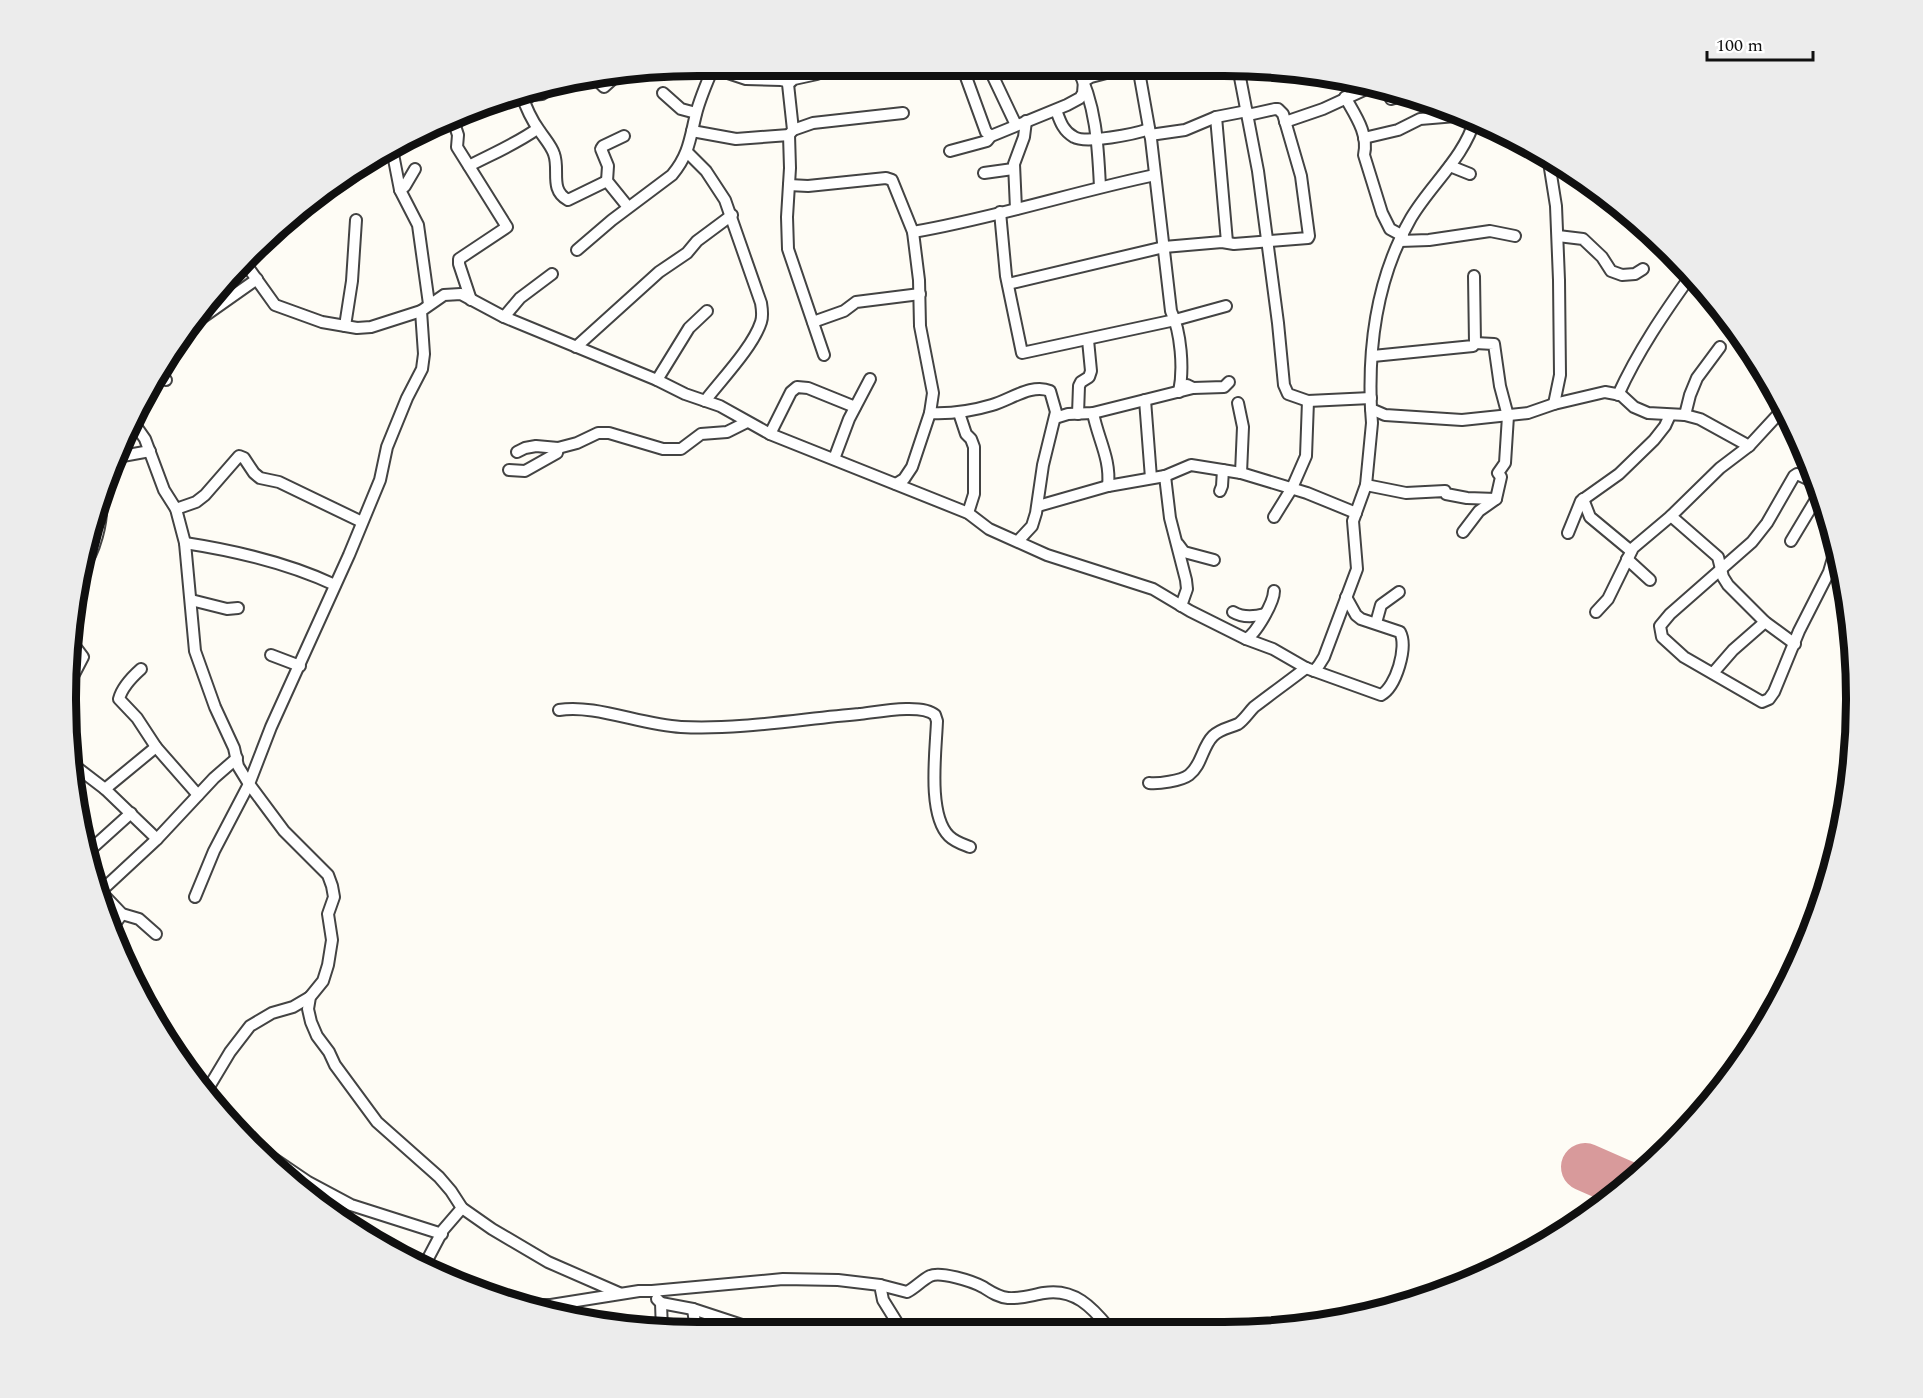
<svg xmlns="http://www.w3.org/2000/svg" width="1923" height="1398" viewBox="0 0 1923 1398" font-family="Spectral,serif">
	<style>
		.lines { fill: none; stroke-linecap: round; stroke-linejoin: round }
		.runway { stroke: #d89a9b; stroke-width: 48 }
		.minor-casing { stroke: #434343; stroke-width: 14 }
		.minor { stroke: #fff; stroke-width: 10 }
		.rim { fill: none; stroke: #101010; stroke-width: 8 }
	</style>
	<rect width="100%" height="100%" fill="#fefcf5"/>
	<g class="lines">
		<polyline class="runway" points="1585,1167 1626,1185"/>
		<g class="minor-casing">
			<g id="minor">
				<polyline points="962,66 986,132 991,136"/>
				<polyline points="988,66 1016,125"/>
				<polyline points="1029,66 1033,66"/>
				<path d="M1076 66C1096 103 1098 145 1100 187"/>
				<path d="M1138 66 1151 139 1171 311C1181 332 1184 369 1179 392"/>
				<polyline points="1238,67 1258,171 1278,323 1284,385 1288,394 1308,401 1371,398"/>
				<polyline points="713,68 746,79 781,80 786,81 788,84 793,130 789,135 790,168 787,217 788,249 824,355"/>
				<polyline points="597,80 604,87 615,77"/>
				<polyline points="1084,81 1091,77 1133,66"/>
				<polyline points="788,84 794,79 817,74 818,66"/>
				<polyline points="1387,90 1391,99 1405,95"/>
				<path d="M521 93C525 105 531 119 539 130 544 138 551 145 554 154 560 170 549 190 568 200L607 181"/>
				<polyline points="663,93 681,109 696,113"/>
				<path d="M1345 97C1355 115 1369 134 1364 155L1382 213 1390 229 1403 236"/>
				<polyline points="523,101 532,95 542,94 553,85"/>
				<path d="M1056 110C1060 121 1063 131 1074 137 1086 144 1135 134 1149 129"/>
				<polyline points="452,117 458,135 457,147 507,227 459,259 459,264 471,300"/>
				<polyline points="1216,117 1227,242"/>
				<path d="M1475 119C1464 158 1431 184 1411 218 1377 277 1368 342 1371 409L1385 415 1462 420 1528 413 1554 404 1605 392 1621 395 1634 407 1648 413 1685 415 1700 419 1749 446 1784 408"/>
				<polyline points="1285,122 1323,109 1373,86"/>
				<polyline points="793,130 813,123 903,113"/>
				<polyline points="692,131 736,139 789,135"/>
				<polyline points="1150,135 1185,130 1216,117 1247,111"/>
				<polyline points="624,136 603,146 601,149 608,166 607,181 628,207"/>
				<polyline points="1364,138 1398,130 1420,119 1468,115"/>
				<polyline points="392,149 400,190 418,225 429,304"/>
				<polyline points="950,151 987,141 991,136 1067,105 1080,98 1083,93 1084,81"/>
				<path d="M687 152 706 171 725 200 761 303C762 309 763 316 761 322 753 347 721 380 705 401"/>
				<polyline points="1548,156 1556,206 1559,280 1560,375 1554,404"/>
				<path d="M469 166C492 154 516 144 537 129"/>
				<polyline points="1450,166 1470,174"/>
				<polyline points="984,173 1013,169"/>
				<polyline points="789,185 808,186 886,178 892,180 913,232 919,280 920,326 933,393 930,413 912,467 904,479 896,484"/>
				<polyline points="400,190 405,186 415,169"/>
				<polyline points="1016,209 1014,164 1024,137 1026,121"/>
				<polyline points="1000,212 1006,276 1022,353 1175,320 1226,306"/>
				<path d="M913 232C995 218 1074 192 1155 175"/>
				<polyline points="1558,236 1583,239 1602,257 1611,271 1622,275 1635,274 1643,269"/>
				<polyline points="1400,241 1429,240 1490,231 1515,236"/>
				<path d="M577 250 612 220 672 175C689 155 690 138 696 114 700 98 707 82 714 66"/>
				<polyline points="245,263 275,305 322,322 357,328 371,327 421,311"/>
				<polyline points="1008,284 1164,247 1222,242 1234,244 1308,238 1309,236 1301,176 1283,114 1278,109 1275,109 1248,115"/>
				<polyline points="504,317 520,298 552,274"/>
				<polyline points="196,322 257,279"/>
				<polyline points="813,322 844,311 856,302 920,294"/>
				<polyline points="345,326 352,281 356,220"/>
				<polyline points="576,347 659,272 687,253 697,241 732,215"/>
				<polyline points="1373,356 1473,346 1475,343 1474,276"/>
				<polyline points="161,374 166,380"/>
				<polyline points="657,380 689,328 707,311"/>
				<polyline points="1187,385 1193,388 1224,387 1229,382"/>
				<path d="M1618 395C1638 351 1664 313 1692 274"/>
				<polyline points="1145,400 1151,478"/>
				<polyline points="1238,403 1243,427 1241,473"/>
				<path d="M930 413C951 414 972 411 992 405 1010 400 1032 383 1050 391L1056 412 1043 465 1036 513 1032 526 1018 541"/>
				<polyline points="959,413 966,434 971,439 974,447 974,494 968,513"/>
				<path d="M1093 413C1098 439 1111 459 1108 486"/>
				<polyline points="1078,414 1079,386 1081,382 1089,377 1091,371 1088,340"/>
				<polyline points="1685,415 1690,395 1697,378 1720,347"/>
				<polyline points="1055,418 1068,414 1093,413 1193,388"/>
				<polyline points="131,419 145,439 164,490 176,509 185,543 195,651 215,707 234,748 238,766 249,784 284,831 328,875 332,886 334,897 328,914 332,940 328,965 323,981 310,997 308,1009 311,1022 317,1036 329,1052 335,1065 377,1122 439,1177 451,1191 462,1208 492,1229 548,1262 619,1293"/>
				<polyline points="770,434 791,392 797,387 808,388 855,407"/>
				<polyline points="517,452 525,448 536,446 558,448 577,443 598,433 609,433 663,449 681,449 701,434 727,432 747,422"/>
				<polyline points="117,457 150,451"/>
				<polyline points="834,459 849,419 870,379"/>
				<polyline points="509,470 525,471 557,453 558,448"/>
				<polyline points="1165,476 1170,518 1186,580 1187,589 1181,606"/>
				<polyline points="1818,484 1797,474 1794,476 1767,523 1752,542 1670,614 1660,626 1662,637 1684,657 1762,702 1769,699 1774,692 1799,631 1829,572 1836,548"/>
				<polyline points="1366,485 1406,493 1445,491 1446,494 1467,498 1496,499"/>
				<polyline points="1220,491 1222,486 1223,470"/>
				<polyline points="1583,499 1590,517 1631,551"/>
				<polyline points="1038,506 1108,486 1165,476 1191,465 1241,473 1307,493 1356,513"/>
				<polyline points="176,509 196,502 205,495 239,456 244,458 254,473 260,478 279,482 362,522"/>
				<polyline points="1671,516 1718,557 1723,577 1728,585 1765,622 1795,644"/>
				<polyline points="1274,517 1292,488 1306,456 1308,401"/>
				<polyline points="1463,532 1479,511 1496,499 1501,477 1498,473 1505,463 1508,416 1500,386 1494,344 1475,343"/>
				<polyline points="1568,533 1581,501 1619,474 1654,440 1665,426 1670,415"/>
				<polyline points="1791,541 1821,491"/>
				<path d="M185 543C237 551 288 563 335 585"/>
				<polyline points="1178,544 1184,552 1214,560"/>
				<polyline points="1627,559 1650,580"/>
				<path d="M81 570C95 553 103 520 101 499"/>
				<polyline points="191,600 227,609 238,608"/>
				<path d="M1233 612C1243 618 1254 617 1265 614"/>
				<polyline points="1596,612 1608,599 1633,548 1671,516 1720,468 1749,446"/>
				<polyline points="1376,623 1381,605 1399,592"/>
				<path d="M1246 639C1256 634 1274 602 1274 591"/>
				<polyline points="71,641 83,657 71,680"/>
				<polyline points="271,655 300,666"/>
				<path d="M141 669C132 677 122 687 119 699L137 718 156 747 198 795"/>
				<polyline points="1314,671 1319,665 1324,657 1357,569 1353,521 1366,485 1372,423 1371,409"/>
				<polyline points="1713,673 1733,650 1765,622"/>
				<path d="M559 710C595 704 641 725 681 727 740 730 800 719 859 714 877 712 922 703 935 715L937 721C936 750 927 814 949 836 955 842 962 844 970 847"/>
				<polyline points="71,763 105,789 157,839"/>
				<path d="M1149 783C1158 784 1181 781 1189 775 1202 765 1202 747 1213 736 1220 729 1229 728 1238 724 1244 720 1249 712 1254 707 1271 694 1289 681 1306 668"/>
				<polyline points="105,789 156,747"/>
				<polyline points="90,850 131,813"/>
				<polyline points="101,891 157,839 214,778 237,758"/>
				<polyline points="101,892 122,914 139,919 156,934"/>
				<path d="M195 897 214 851 249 784 271 727 349 555 380 480 387 447 407 398 422 369 424 354 421 311 444 295 461 294 504 317 657 380 685 394 720 406 770 434 968 513 989 529 1047 555 1153 589 1190 611 1246 639 1273 649 1306 668 1381 695C1396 687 1408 647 1400 632L1361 619 1356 615 1346 597"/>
				<polyline points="110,925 117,921 122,914"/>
				<polyline points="206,1092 230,1052 250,1026 272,1013 293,1007 310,997"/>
				<polyline points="255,1146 308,1182 351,1205 442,1234"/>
				<polyline points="423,1268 443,1230 462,1208"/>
				<path d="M880 1285 907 1292C915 1288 922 1280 930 1276 940 1271 972 1281 983 1287 991 1292 998 1297 1008 1298 1020 1299 1032 1295 1044 1293 1074 1288 1092 1307 1109 1328"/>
				<polyline points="657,1299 661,1303 662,1331"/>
				<polyline points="661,1303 693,1309 757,1330"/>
				<polyline points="521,1305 551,1305 639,1291 652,1291 783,1279 838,1280 880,1285 883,1300 901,1329"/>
				<polyline points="693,1309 696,1330"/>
			</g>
		</g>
		<use href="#minor" class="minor"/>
	</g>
	<path d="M0 0H1923V1398H0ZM698 76H1224A622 622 0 0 1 1846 698V700A622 622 0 0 1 1224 1322H698A622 622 0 0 1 76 700V698A622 622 0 0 1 698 76Z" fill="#ececec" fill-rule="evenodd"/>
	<path class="rim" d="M698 76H1224A622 622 0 0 1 1846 698V700A622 622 0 0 1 1224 1322H698A622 622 0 0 1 76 700V698A622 622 0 0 1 698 76Z"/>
	<path d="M1707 51v9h106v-9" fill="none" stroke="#101010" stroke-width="3"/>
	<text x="1716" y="51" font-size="18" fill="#101010" stroke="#ffffff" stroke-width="4.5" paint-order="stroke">100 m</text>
</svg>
